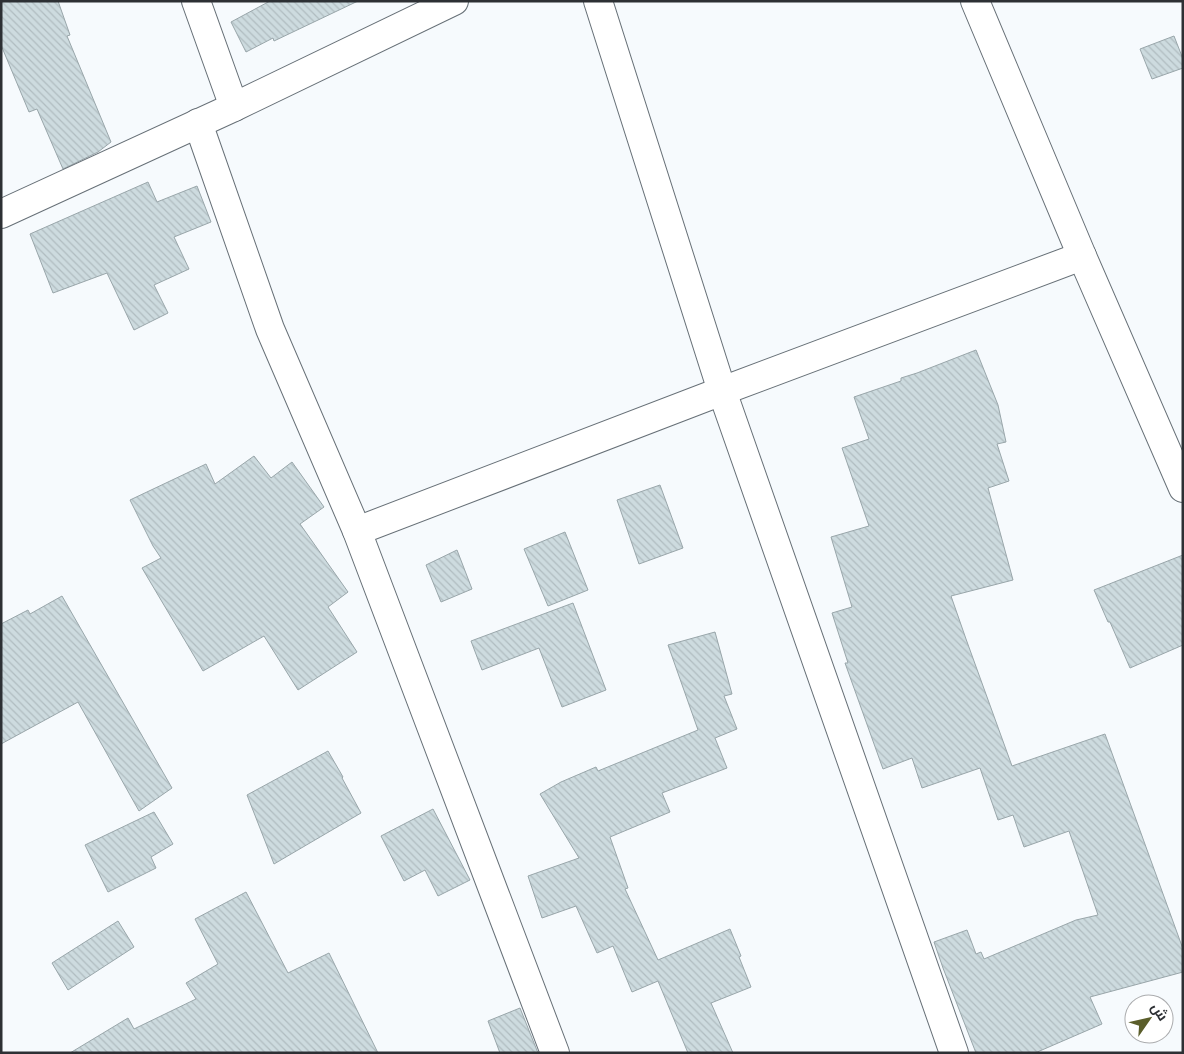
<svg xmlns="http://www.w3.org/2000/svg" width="1184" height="1054" viewBox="0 0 1184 1054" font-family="'Titillium Web',Cairo,sans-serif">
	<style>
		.building { fill: url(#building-back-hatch); stroke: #99a6aa }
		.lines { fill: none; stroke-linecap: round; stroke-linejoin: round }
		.minor-casing { stroke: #677077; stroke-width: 30 }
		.minor { stroke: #fff; stroke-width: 28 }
	</style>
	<defs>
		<pattern id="building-back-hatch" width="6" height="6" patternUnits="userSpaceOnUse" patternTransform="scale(1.25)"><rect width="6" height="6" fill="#cddbdf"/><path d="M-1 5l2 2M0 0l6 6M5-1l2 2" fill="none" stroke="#b0bcc0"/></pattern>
	</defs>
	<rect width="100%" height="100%" fill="#f6fafd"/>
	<g class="building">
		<polygon points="1,1 58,1 70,35 67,36 111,142 98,152 63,169 37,109 29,112 1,45"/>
		<polygon points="270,1 358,1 274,41 273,38 246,52 231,22"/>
		<polygon points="1174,36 1183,59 1183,68 1152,79 1140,49"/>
		<polygon points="148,182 157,202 197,186 211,222 174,237 189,269 154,285 168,313 134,330 107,273 53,293 30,234"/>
		<polygon points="976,350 998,405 1006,442 997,444 1009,481 988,488 1013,580 951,596 966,639 1012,766 1105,734 1183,949 1183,972 1090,997 1102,1024 1035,1053 976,1053 943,968 934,942 967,930 976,954 981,952 984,959 1076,920 1098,915 1069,831 1024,847 1013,815 998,820 980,768 922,788 912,758 883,769 845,663 848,663 832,613 852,607 831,537 869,526 842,448 869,439 854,397 901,381 901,378 917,373"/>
		<polygon points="254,456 271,478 292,462 324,507 300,524 348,592 328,607 357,652 298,690 264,636 203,671 142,568 161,558 153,546 130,500 206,464 215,484"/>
		<polygon points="660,485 683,548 639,564 617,500"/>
		<polygon points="565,532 588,590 548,606 524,549"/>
		<polygon points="457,550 472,589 441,602 426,565"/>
		<polygon points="1183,555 1183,645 1130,668 1110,622 1108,622 1094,590"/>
		<polygon points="62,596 172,788 139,811 78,702 1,744 1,624 28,610 30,614"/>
		<polygon points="573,603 606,690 562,707 539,648 482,670 471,641"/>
		<polygon points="715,632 732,694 724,696 737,729 715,738 727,768 662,793 670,812 610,837 628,888 625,889 658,960 730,929 741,956 739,957 751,987 711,1003 733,1053 688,1053 658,981 632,992 613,946 597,953 576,906 542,918 528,876 579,858 540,794 561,782 596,767 598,771 698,730 668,645"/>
		<polygon points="328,751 343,777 342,778 361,813 274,864 247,795"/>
		<polygon points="433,809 470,880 438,896 425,870 404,881 381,836"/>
		<polygon points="154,812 173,844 151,857 156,868 108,892 85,845"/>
		<polygon points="246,892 288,973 329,953 378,1053 70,1053 128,1018 134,1029 196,999 186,983 218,964 195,919"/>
		<polygon points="118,921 134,947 68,990 52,963"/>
		<polygon points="520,1008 538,1053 500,1053 488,1021"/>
	</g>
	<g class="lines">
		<g class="minor-casing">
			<g id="minor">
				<polyline points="196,1 234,107"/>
				<polyline points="598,1 722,391 954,1053"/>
				<polyline points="975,1 1082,256 1183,488"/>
				<polyline points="198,123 270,329 357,531 555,1053"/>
				<polyline points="1,214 234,107 454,1"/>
				<polyline points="357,531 722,391 1082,256"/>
			</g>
		</g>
		<use href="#minor" class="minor"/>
	</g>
	<rect width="1184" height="1054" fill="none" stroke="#2d3034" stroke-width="5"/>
	<g transform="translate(1149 1019) rotate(56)"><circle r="24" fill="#ffffff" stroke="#abacae"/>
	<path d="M0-4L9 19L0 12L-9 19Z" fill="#5b5e2b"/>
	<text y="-8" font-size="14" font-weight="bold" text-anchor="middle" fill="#2d3034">ش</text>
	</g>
</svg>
